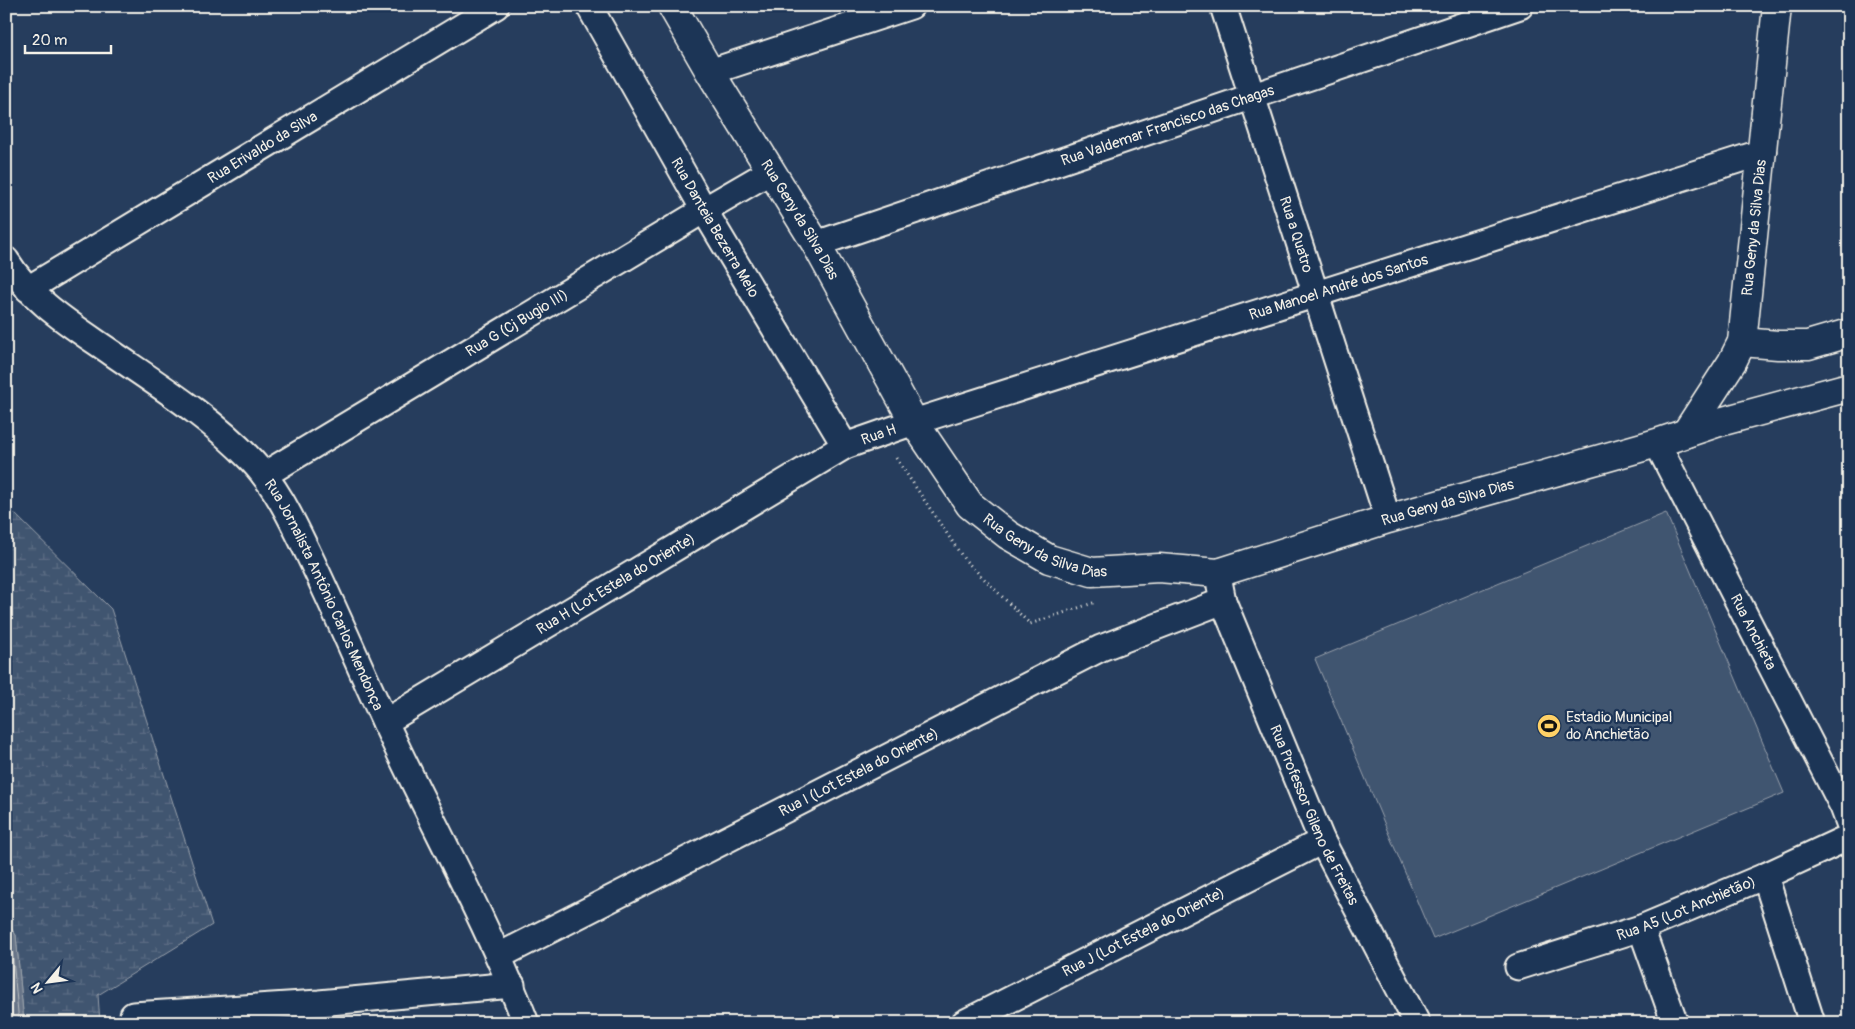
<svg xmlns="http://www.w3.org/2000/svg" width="1855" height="1029" viewBox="0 0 1855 1029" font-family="Pangolin,sans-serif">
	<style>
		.green { fill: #40546f; stroke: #9aa2ac }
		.wetland { fill: url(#wetland-marsh); stroke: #9aa2ac }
		.water { fill: #677588; stroke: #9fa7ae }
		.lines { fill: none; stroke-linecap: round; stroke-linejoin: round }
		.shore { stroke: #bcbfc2; stroke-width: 1 }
		.street-casing { stroke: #f4f1e8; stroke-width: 29 }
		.secondary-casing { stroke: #f4f1e8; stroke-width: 31 }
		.path { stroke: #f4f1e8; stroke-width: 3; stroke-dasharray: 1 4; stroke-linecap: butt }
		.street { stroke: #1d3557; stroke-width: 25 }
		.secondary { stroke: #1d3557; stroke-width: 28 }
		.labels { text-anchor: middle; stroke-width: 4.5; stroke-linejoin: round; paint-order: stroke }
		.street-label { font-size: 15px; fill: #f4f1e8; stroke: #1d3557 }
		.poi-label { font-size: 15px; fill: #f4f1e8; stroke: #1d3557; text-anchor: start }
	</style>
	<defs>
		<pattern id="wetland-marsh" width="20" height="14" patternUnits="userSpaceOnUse" patternTransform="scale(1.25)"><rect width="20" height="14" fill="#40546f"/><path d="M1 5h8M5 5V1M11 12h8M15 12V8" fill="none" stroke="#5c6d84"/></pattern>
	</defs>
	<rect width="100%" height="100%" fill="#263d5d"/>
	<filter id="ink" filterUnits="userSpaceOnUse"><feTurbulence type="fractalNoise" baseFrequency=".02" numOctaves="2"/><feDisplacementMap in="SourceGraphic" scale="10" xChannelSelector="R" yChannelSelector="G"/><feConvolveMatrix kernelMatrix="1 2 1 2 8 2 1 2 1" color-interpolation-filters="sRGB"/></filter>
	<g filter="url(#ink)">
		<polygon class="green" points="1666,513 1784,793 1433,939 1315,659"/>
		<polygon class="wetland" points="6,505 111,609 212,925 98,995 100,1023 24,1023 16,935 6,922"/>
		<polygon class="water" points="6,922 16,935 24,1023 6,1023"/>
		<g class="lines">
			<g class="shore">
				<polyline points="6,930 11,938 19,1023"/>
				<polyline points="6,954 13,1023"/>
			</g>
			<g class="street-casing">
				<g id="street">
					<path id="s1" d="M589 6 704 210 845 446"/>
					<path id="s2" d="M1223 6 1388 519"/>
					<polyline points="710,72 911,6"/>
					<path id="s3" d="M816 244 1520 6"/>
					<path id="s4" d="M6 260C32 302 73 326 112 353 160 386 211 418 251 460 277 487 292 520 308 553 335 609 359 666 385 722 431 822 486 919 526 1023"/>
					<path id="s5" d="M28 289 496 6"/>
					<path id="s6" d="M1657 443 1843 807 1849 823"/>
					<path id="s7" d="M264 475 704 210 771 171"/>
					<path id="s8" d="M1220 586 1223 601 1322 841 1417 1023"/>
					<path id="s9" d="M385 722 845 446 914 422 1763 152"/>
					<polyline points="1765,876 1812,1023"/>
					<polyline points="1641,928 1675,1023"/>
					<path id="s10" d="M499 956 1101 648 1223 601"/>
					<path id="s11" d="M1518 967 1641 928 1765 876 1849 837"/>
					<polyline points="133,1015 319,1003 512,985"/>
					<path id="s12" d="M964 1023 1322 841"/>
				</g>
			</g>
			<g class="secondary-casing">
				<g id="secondary">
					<path id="s13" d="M672 6 710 72 816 244 914 422 970 505 1008 535 1049 559 1092 572 1159 568 1218 573 1388 519 1657 443 1716 423 1849 387"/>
					<polyline points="1742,342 1778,345 1808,345 1849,333"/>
					<path id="s14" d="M1686 433 1732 362 1742 342 1777 6"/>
				</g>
			</g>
			<polyline class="path" points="896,458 964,559 1030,624 1096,602"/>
			<use href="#street" class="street"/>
			<use href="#secondary" class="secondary"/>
		</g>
	</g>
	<defs>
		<g id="stadium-disc" transform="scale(1.25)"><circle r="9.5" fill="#ffd166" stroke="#1d3557"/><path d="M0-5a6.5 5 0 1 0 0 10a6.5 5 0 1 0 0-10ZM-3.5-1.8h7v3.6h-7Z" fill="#111"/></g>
	</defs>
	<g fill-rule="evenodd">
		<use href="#stadium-disc" x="1549" y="726"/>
	</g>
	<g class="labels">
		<g class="street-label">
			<text dy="5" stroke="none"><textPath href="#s3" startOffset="371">Rua Valdemar Francisco das Chagas</textPath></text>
			<text dy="5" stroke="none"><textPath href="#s5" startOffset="274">Rua Erivaldo da Silva</textPath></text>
			<text dy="5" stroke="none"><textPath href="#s13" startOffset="249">Rua Geny da Silva Dias</textPath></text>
			<text dy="5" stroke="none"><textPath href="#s1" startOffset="255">Rua Danteia Bezerra Melo</textPath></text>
			<text dy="5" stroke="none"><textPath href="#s14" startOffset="222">Rua Geny da Silva Dias</textPath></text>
			<text dy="5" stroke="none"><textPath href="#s2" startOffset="240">Rua a Quatro</textPath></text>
			<text dy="5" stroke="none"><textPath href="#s9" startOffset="1055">Rua Manoel André dos Santos</textPath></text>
			<text dy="5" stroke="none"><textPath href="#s7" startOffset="295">Rua G (Cj Bugio III)</textPath></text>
			<text dy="5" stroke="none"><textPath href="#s9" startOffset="572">Rua H</textPath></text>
			<text dy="5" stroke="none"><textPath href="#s13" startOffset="1089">Rua Geny da Silva Dias</textPath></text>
			<text dy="5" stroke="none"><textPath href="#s13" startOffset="669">Rua Geny da Silva Dias</textPath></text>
			<text dy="5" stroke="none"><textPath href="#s9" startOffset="269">Rua H (Lot Estela do Oriente)</textPath></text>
			<text dy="5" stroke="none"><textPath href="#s4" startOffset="472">Rua Jornalista Antônio Carlos Mendonça</textPath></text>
			<text dy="5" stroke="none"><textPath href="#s6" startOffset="212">Rua Anchieta</textPath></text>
			<text dy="5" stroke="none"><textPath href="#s10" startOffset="404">Rua I (Lot Estela do Oriente)</textPath></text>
			<text dy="5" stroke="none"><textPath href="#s8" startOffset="248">Rua Professor Gileno de Freitas</textPath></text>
			<text dy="5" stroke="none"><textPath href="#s11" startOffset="178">Rua A5 (Lot Anchietão)</textPath></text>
			<text dy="5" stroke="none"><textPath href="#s12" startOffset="201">Rua J (Lot Estela do Oriente)</textPath></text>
		</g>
		<g class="poi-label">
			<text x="1566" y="722">Estadio Municipal<tspan x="1566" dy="17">do Anchietão</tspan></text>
		</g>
	</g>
	<rect width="1855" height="1029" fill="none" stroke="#1d3557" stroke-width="25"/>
	<rect x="12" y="12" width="1830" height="1004" fill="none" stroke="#f4f1e8" stroke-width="2" filter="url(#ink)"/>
	<g transform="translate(48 982) rotate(241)" stroke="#1d3557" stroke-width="4" paint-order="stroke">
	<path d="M0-4L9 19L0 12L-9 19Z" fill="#f4f1e8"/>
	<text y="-8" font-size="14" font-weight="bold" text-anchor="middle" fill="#f4f1e8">N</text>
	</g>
	<path d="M25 45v8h86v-8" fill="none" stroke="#f4f1e8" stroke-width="2.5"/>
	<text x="32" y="45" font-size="15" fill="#f4f1e8" stroke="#1d3557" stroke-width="4" paint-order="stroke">20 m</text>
</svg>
